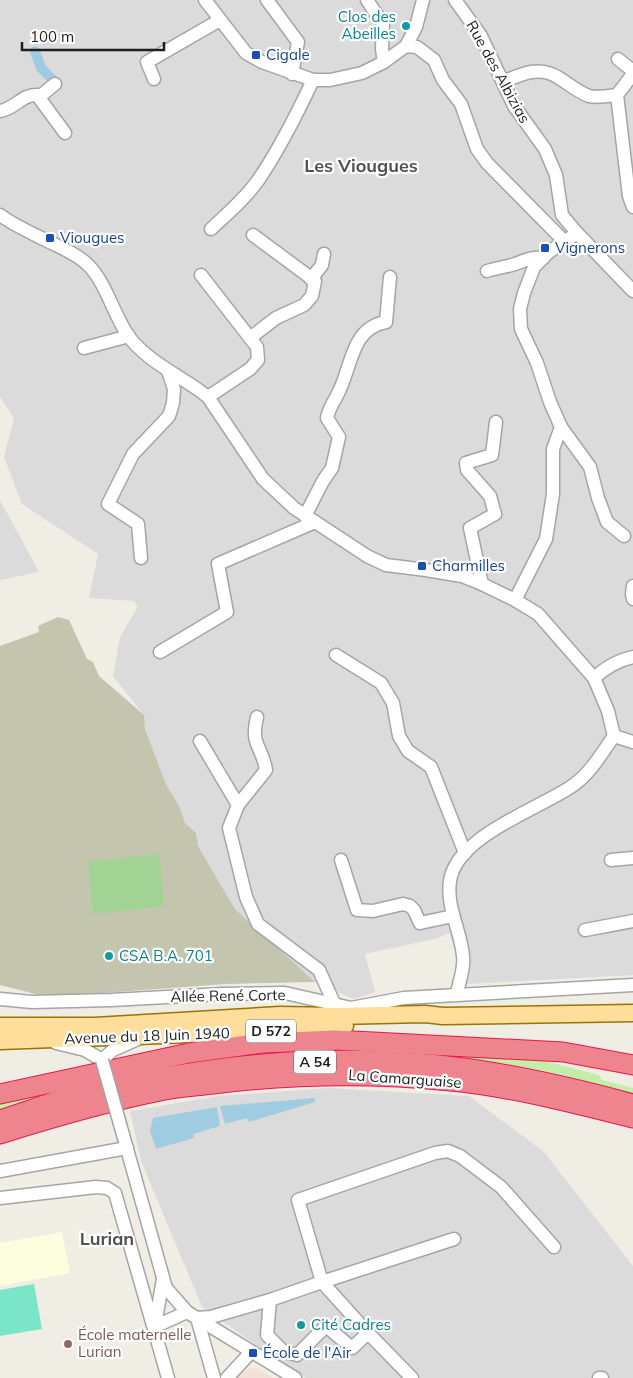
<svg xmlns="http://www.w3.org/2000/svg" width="633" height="1378" viewBox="0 0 633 1378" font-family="Mulish,sans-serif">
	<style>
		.residential { fill: #dcdbdb }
		.education { fill: #fcffde }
		.military { fill: #f3e0d6 }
		.construction { fill: #c3c5ae }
		.grass { fill: #c2eea5 }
		.forest { fill: #a1d395 }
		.pitch { fill: #7be6c7 }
		.water { fill: #a0cce1 }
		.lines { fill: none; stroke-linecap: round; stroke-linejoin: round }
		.canal { stroke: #a0cce1; stroke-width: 10 }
		.minor-casing { stroke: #a5a5a5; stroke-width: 15 }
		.major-casing { stroke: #997500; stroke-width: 19 }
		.highway-casing { stroke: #e9164a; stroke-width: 21 }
		.minor { stroke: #fff; stroke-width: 12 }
		.major { stroke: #ffdd9a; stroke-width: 16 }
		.highway { stroke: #ee858e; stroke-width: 19 }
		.minor-bridge-casing { stroke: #a5a5a5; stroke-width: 15; stroke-linecap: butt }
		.minor-bridge { stroke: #fff; stroke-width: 12 }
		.culture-dot { fill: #0f9aa8; stroke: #fff; stroke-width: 2 }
		.transit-dot { fill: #1a4fb4; stroke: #fff; stroke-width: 2 }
		.education-dot { fill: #8d6e63; stroke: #fff; stroke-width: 2 }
		.labels { text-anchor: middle; stroke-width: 4.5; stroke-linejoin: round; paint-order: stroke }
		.shield { fill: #fff; stroke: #626262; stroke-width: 1 }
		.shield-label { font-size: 14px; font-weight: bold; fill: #1e1e1e }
		.culture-label { font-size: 15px; fill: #0d838f; stroke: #fff; text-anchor: start }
		.transit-label { font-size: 15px; fill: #164399; stroke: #fff; text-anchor: start }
		.street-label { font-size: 15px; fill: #1e1e1e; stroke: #fff }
		.education-label { font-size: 15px; fill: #785e54; stroke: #fff; text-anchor: start }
		.quarter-label { font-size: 18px; font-weight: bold; fill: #515151; stroke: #fff }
	</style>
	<rect width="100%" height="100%" fill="#f0ede4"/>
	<g class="residential">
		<polygon points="0,0 633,0 633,975 466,984 449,933 438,938 365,954 375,992 354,999 315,982 235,909 198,846 193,830 185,823 180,808 166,784 145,729 144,715 113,676 120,637 138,607 134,601 89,598 98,554 22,504 4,457 14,418 0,397"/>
		<polygon points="0,500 39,572 0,580"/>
		<polygon points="328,1088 469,1096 544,1152 633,1266 633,1378 306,1378 290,1369 202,1307 141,1161 130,1111 218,1096"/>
	</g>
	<polygon class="education" points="62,1232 70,1273 0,1286 0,1243"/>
	<polygon class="military" points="256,1368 273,1378 234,1378 242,1371"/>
	<polygon class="construction" points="58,617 69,620 87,659 93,662 99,676 144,715 145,729 166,784 180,808 185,823 196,833 198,846 235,909 315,982 226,984 47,997 0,985 0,646 39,632 38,626"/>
	<g class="grass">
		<path d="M289 1046 541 1060 599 1075 602 1080 633 1088V1094C595 1084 558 1073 519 1066 407 1046 285 1045 173 1066L202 1056Z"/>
		<polygon points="96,1082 42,1096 0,1110 0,1099"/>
	</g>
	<polygon class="forest" points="159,854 164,906 93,914 88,862"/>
	<polygon class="pitch" points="34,1284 42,1329 0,1336 0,1290"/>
	<g class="water">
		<polygon points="315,1098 315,1102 249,1122 247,1118 225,1124 220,1106"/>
		<polygon points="217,1107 220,1126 193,1134 194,1138 156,1149 150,1131 153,1118"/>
	</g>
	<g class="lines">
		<polyline class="canal" points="35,51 41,68 53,80"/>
		<g class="minor-casing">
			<g id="minor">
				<polyline points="205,0 246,53 262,62 313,80 330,80 362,73 384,62 406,46 416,27 423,0"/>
				<polyline points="267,0 298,42 292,74"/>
				<polyline points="367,0 383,24 382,49 384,62"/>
				<polyline points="455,0 481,36 514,106 545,149 556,175 562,215 577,233 633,291"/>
				<polyline points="406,46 417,47 434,60 443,80 461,104 477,149 487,163 564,241"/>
				<polyline points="618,59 633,71"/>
				<polyline points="633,74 617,95 629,196 633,207"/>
				<polyline points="154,79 147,62 220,20"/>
				<path d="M503 82C521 74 540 65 559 78 569 84 578 92 589 96 597 98 609 96 617 95"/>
				<polyline points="39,97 55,84"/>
				<path d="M0 111C15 109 22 94 37 95L65 133"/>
				<path d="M0 215C18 228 38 236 58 246 68 251 79 256 87 264 105 280 114 316 129 337 150 364 182 376 208 397L263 479 294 508 367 556 386 565 426 570 462 576 482 584 515 600 538 614 594 678 608 711 614 736C602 753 590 774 572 786 539 809 456 836 450 881 446 907 461 931 463 956 465 967 459 982 457 993"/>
				<path d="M211 229C227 214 246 198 259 179 280 148 297 114 313 80"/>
				<path d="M487 271C496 268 506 267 515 264 527 260 530 257 543 258"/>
				<polyline points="201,275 257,347 258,360 250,369 208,397"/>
				<polyline points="311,279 322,265 324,254"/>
				<polyline points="250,338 276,318 304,305 312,296 315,281 253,235"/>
				<polyline points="84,348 129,336"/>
				<polyline points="561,427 590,467 598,498 607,522 624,536"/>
				<path d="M305 516 323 481 332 468 339 437 327 418C329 407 336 399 340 389 352 364 352 328 386 322L390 277"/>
				<polyline points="141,558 138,524 108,504 133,454 169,416 173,403 174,389 168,371"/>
				<polyline points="482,584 470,528 495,514 490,496 467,470 466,463 492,455 496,422"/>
				<polyline points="633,586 632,594 633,599"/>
				<polyline points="515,600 546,539 553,494 553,449 561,427 550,402 537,363 521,329 520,309 524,293 534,267 549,252 577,233"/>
				<polyline points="160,652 227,612 218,564 315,522"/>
				<polyline points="336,655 381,683 393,703 399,736 408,751 431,767 465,853"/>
				<path d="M594 678C605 668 618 660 633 657"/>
				<polyline points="614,736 633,742"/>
				<polyline points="200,741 238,805 229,828 246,897 258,924 319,970 333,1001 331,1003"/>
				<path d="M238 805 266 770C262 745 250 746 257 717"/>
				<polyline points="341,860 357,910 373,911 403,904 410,906 414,910 420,923 453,916"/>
				<polyline points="611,860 633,858"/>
				<polyline points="585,930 633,921"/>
				<polyline points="0,999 32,1002 111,1000 222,994 285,993 351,1008 404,998 633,985"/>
				<polyline points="56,1043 85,1050 102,1060"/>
				<polyline points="102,1060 113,1050 138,1039"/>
				<polyline points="120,1124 166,1288 187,1312 295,1378"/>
				<polyline points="0,1171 127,1148"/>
				<polyline points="0,1198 96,1187 107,1188 115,1193 168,1378"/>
				<polyline points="454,1239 322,1282 298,1200 435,1153 448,1151 460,1156 501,1187 554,1247"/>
				<polyline points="270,1300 267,1335 284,1352 297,1355 326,1326 352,1348 368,1333"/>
				<polyline points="197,1318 211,1317 270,1300 322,1282 368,1333 412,1378"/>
				<polyline points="197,1318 214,1378"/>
				<polyline points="155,1325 163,1279"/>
				<polyline points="154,1327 187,1312"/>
				<polyline points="227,1378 251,1352"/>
				<polyline points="599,1378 602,1378"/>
			</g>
		</g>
		<g class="major-casing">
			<g id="major">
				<polyline points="0,1026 95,1026 280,1015 337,1016 425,1014 443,1016 633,1013"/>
				<polyline points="0,1041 218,1033 345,1026"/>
			</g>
		</g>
		<g class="highway-casing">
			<g id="highway">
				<polyline points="0,1094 189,1053 263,1043 335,1040 563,1052 633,1065"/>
				<path d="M0 1120C28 1111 55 1101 83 1093 100 1089 118 1086 135 1083 239 1061 349 1054 455 1067 516 1074 574 1088 633 1104"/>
				<path d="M0 1134C54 1117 109 1101 165 1090 181 1087 197 1086 213 1084 293 1074 372 1073 451 1081 513 1087 573 1103 633 1118"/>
			</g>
		</g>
		<use href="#minor" class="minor"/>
		<use href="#major" class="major"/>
		<use href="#highway" class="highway"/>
		<g class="minor-bridge-casing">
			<polyline id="minor-bridge" points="102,1060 120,1124"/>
		</g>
		<use href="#minor-bridge" class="minor-bridge"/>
	</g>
	<g class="culture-dot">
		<circle cx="406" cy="26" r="5"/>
		<circle cx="109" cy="956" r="5"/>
		<circle cx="301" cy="1325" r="5"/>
	</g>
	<g class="transit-dot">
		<rect x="251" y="50" width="10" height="10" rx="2.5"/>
		<rect x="45" y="233" width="10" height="10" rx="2.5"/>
		<rect x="540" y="243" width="10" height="10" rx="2.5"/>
		<rect x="417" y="561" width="10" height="10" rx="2.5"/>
		<rect x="248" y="1348" width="10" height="10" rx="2.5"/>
	</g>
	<circle class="education-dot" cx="68" cy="1344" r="5"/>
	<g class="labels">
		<g class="shield">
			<rect x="246" y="1019.5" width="50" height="23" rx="4"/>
			<rect x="294" y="1050.5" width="42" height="23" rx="4"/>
		</g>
		<g class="shield-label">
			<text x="271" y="1036">D 572</text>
			<text x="315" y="1067">A 54</text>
		</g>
		<g class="culture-label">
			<text x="396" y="22" text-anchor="end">Clos des<tspan x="396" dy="17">Abeilles</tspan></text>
			<text x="119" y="961">CSA B.A. 701</text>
			<text x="311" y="1330">Cité Cadres</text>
		</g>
		<g class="transit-label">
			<text x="266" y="60">Cigale</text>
			<text x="60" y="243">Viougues</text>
			<text x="555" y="253">Vignerons</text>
			<text x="432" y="571">Charmilles</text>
			<text x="263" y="1358">École de l'Air</text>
		</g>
		<g class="street-label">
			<text transform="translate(498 72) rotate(61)" y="5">Rue des Albizias</text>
			<text transform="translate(228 996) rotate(-1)" y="5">Allée René Corte</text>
			<text transform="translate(147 1036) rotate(-2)" y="5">Avenue du 18 Juin 1940</text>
			<text transform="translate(405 1079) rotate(4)" y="5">La Camarguaise</text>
		</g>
		<g class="education-label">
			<text x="78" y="1340">École maternelle<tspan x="78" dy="17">Lurian</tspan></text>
		</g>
		<g class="quarter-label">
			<text x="361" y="172">Les Viougues</text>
			<text x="107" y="1245">Lurian</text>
		</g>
	</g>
	<path d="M22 42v8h142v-8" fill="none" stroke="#1e1e1e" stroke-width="2.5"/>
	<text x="30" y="42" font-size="15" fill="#1e1e1e" stroke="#ffffff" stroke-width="4" paint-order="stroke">100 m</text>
</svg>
